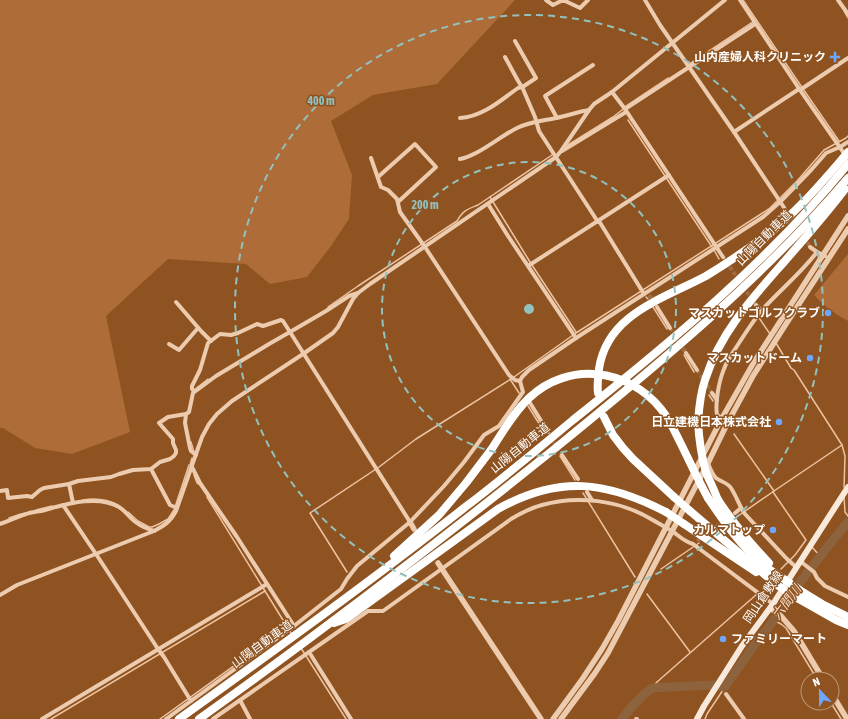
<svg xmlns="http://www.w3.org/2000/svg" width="848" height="719" viewBox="0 0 848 719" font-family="'Asap Condensed','Noto Sans JP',sans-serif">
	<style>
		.green { fill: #ad6c38 }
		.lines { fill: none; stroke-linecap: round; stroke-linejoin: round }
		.stream { stroke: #eec3a2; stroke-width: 1.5 }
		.river { stroke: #8d633e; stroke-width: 9 }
		.minor-tunnel { stroke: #9f6d41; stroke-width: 4; stroke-dasharray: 4 2; stroke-linecap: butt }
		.minor { stroke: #eccbaf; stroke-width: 4 }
		.tertiary { stroke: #eccbaf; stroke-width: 5.5 }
		.secondary { stroke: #f9e9db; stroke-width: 6 }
		.motorway { stroke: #fff; stroke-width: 8 }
		.motorway-bridge { stroke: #fff; stroke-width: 8 }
		.ring { fill: none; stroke: #93c1be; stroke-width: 2; stroke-dasharray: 7 5 }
		.poi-dot { fill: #6fa5fa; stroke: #8e5320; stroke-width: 1.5 }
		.labels { text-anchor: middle; stroke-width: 3; stroke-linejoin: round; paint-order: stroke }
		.poi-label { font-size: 12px; font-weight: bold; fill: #fff; stroke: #8e5320; text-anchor: end }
		.street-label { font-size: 12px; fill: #fff; stroke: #8e5320 }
		.water-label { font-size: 13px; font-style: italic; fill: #f4d8c2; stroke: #8e5320 }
		.centre { fill: #93c1be; stroke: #8e5320; stroke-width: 2 }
		.ring-label { font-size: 12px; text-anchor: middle; font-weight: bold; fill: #93c1be; stroke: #8e5320; stroke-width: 3; stroke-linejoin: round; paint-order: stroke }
	</style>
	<rect width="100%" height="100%" fill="#8e5320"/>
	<g class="green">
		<polygon points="0,0 515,0 437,84 373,95 331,121 352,175 349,219 331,246 307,277 270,284 246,264 168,259 106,316 130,432 72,454 35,448 3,428 0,428"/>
		<path d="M848 254V321C835 314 824 306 814 295Z"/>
	</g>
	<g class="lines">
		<g class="stream">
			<polyline points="743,0 801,86 839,141"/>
			<polyline points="844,11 848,18"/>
			<polyline points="688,65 756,20"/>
			<polyline points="628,120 712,247"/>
			<polyline points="568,145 613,117 622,110 626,106 668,78"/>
			<polyline points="490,197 530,262 576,332"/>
			<polyline points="714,250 719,259"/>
			<polyline points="646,297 648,299"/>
			<path d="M328 307 358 286 457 221C463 210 468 209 478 205L552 155"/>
			<polyline points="653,307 667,329"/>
			<polyline points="753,309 770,334"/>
			<polyline points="776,343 791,368 794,370 842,445 845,456 844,487"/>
			<polyline points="684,355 694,372"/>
			<polyline points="514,377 576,333 761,214 770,208 797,181 824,150 846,138 848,136"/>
			<polyline points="510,379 519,393"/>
			<polyline points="194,390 208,379"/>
			<polyline points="709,395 713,401"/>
			<polyline points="528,406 545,433"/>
			<polyline points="734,434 774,491"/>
			<polyline points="191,442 194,452"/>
			<polyline points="560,456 575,480"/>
			<polyline points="190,465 192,458"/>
			<polyline points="194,475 197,483 200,485"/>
			<polyline points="773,492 806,540 795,555 781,569"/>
			<polyline points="583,493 635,577"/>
			<polyline points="207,497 265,591"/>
			<polyline points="844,497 845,512 848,516"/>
			<path d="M83 500C95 498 107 499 118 505"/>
			<polyline points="36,510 52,506"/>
			<polyline points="128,512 138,521 149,527 152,527 159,524 168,519 174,510 189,465"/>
			<polyline points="738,516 774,491 842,445"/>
			<polyline points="9,518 21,514"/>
			<polyline points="812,547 820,556"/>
			<polyline points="661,569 699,543"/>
			<polyline points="347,572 310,513 379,467 416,439 511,379"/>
			<polyline points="761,593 766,591 770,586"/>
			<polyline points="647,594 690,652"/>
			<polyline points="773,620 781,624 786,628 817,679"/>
			<polyline points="301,648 346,719"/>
			<polyline points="652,688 657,682 757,594"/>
			<polyline points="831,703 841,719"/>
			<polyline points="51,719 265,591 291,633"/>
			<polyline points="160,719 288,627"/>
			<polyline points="705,719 707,714 725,687"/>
		</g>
		<path class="river" d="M622 719C631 707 641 696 652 688L712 685 725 687 755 644 769 627 787 599 829 545 848 522"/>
		<g class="minor-tunnel">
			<polyline points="804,237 810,247"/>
			<polyline points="723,257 756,305"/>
			<polyline points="649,295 655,303"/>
			<polyline points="670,328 686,353"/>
			<polyline points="697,370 712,393"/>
			<polyline points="551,437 562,455"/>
			<polyline points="697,541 725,520"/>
		</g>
		<g class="minor">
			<polyline points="546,0 553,5 563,0 580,8 588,0"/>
			<polyline points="645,0 660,25 734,132 785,209"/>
			<polyline points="740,0 800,90 848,159"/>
			<polyline points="838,0 848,14"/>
			<polyline points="505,57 517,79 523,89 535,117 539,131 598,222"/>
			<polyline points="800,90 848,58"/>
			<polyline points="612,92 625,109 723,257"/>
			<polyline points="625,109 755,24"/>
			<path d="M460 118C482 117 500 101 518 88L524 86 536 78 515 41"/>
			<polyline points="557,118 545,96 593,65"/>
			<polyline points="734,132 799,89"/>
			<polyline points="562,151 626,112"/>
			<polyline points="371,158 381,187 388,190 397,199 400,212 425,247 509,375 515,380 520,381"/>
			<path d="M460 159C479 155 499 137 517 128 529 122 542 121 556 118 567 116 577 112 589 110"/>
			<polyline points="378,177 415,144 436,167 398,202"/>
			<polyline points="488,204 508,236 576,338"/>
			<polyline points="599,221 644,294"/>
			<polyline points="810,247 817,252"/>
			<polyline points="528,266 669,175"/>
			<polyline points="176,302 201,331 211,341"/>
			<polyline points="756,305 762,311"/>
			<polyline points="657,307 670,328"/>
			<polyline points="169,344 179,350 198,328"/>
			<polyline points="686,353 697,370"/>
			<polyline points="194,391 192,389 192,386 200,370 208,343 220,334 231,335 238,333 257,324 263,326 281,320 283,321 290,332 410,522"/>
			<polyline points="712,393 717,400"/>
			<polyline points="527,398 548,432"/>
			<path d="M728 422 717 415C715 402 719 381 724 369 727 360 734 351 739 343 746 332 754 320 762 310 780 290 801 273 817 252L825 256"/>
			<polyline points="196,455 191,451 190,448 185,423 186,414 189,412 193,393 216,376 269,344 290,332 326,311 349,296 358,293"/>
			<polyline points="562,455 578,479"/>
			<path d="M708 463C710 468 712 474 716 478 721 482 727 482 731 488 737 497 739 506 745 514L787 559 796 567"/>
			<polyline points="192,467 200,483 237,537 294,626"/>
			<polyline points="151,469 170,505 177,508"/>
			<polyline points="69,484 73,503"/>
			<polyline points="0,491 7,490 8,498 27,496 32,497 40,490 44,488 69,484 78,481 111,477 119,474 133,470 151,469 160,462 170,459 174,456 176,453 176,450 173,443 173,439 159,423 168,417 186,414"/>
			<polyline points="587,492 592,500"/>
			<polyline points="63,505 96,554 158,649 164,657 191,701"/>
			<polyline points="735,513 741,508"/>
			<path d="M0 524C8 521 17 517 26 514 31 512 36 512 41 511 64 505 96 494 119 507 126 511 130 519 137 523 142 527 148 529 154 531"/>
			<polyline points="800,561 814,572 817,578 825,586 848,597"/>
			<path d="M0 595 17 585 154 531C165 525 170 522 176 511L202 437 209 424 217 414 232 401 303 354 333 333 338 327 353 299 358 293 370 284 556 157 561 151 589 110 594 104 612 92 725 0"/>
			<polyline points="309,652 351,719"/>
			<polyline points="726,694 744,719"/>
			<polyline points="240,700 250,719"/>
			<polyline points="42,719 267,584"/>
			<polyline points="166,719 294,626 341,589 347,579 357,566 410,522 444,486 464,462 484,435 499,426 523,392 520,381 522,377 529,370 576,338 763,217 780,202 812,169 826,153 840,147 848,142"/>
			<path d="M213 719 368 611H383L511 519C521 513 531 508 542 505 577 495 619 500 651 519 658 523 665 527 672 531 679 536 685 542 693 544L773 604"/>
			<polyline points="636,719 637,719"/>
		</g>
		<g class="tertiary">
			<polyline points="410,522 414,529"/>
			<polyline points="438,563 541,719"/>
			<polyline points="770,608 781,616 794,631 823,679"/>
			<polyline points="832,694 847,719"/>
			<polyline points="553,719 583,678 602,649 618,621 722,418 754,362 848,216"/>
			<polyline points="561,719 595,673 608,653 708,463 728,422 753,376 786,324 848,229"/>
		</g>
		<polyline class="secondary" points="697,719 704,706 742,646 773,604 848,487"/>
		<g class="motorway">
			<path d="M598 393C597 385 598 377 599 369 607 314 663 299 706 276 726 264 745 251 764 237 794 215 819 186 843 158"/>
			<polyline points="604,417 613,435 623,448 633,459 674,497"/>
			<path d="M698 422C699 408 700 394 705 380 720 333 752 298 784 262 805 238 826 214 845 189"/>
			<path d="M708 498C728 528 750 559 781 577"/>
			<path d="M717 498C732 522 750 543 769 563"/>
			<polyline points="690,511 777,585"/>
			<polyline points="684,524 756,572"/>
			<polyline points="394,556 439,515 466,483 491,450"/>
			<polyline points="804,593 822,604 848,617"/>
			<polyline points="799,599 836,620 848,625"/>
			<path d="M334 623 346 619 498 509C559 475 606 481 666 512"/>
			<path d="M179 719C275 650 371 581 464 508 501 480 537 450 573 420 671 342 768 262 848 164"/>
			<path d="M199 719C321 632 441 540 558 446 660 363 762 279 848 178"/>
		</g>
		<g class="motorway-bridge">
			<polyline points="843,158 848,152"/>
			<path d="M698 422C699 439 701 455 706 472 709 480 714 489 717 498"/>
			<path d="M491 450C503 432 513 413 529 398 568 361 628 368 661 409 670 420 675 432 681 444 690 462 698 480 708 498"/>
			<polyline points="674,497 690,511"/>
			<polyline points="666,512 684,524"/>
			<polyline points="781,577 804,593"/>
			<polyline points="777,585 799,599"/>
		</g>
	</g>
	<g class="ring">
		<circle cx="529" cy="309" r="147"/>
		<circle cx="529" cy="309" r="294"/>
	</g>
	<g class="poi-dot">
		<path d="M833 51h4v4h4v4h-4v4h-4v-4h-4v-4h4z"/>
		<circle cx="828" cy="313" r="4"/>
		<circle cx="810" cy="358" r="4"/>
		<circle cx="779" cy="422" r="4"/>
		<circle cx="773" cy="530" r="4"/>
		<circle cx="723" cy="639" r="4"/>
	</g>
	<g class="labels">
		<g class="poi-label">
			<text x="826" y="61">山内産婦人科クリニック</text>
			<text x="820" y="317">マスカットゴルフクラブ</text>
			<text x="802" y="362">マスカットドーム</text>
			<text x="771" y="426">日立建機日本株式会社</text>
			<text x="765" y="534">カルマトップ</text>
			<text x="731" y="643" text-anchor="start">ファミリーマート</text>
		</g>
		<g class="street-label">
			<text transform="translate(764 238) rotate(-45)" y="4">山陽自動車道</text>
			<text transform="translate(520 448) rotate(-39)" y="4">山陽自動車道</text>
			<text transform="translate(763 597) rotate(-56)" y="4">岡山倉敷線</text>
			<text transform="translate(262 644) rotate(-36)" y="4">山陽自動車道</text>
		</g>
		<g class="water-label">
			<text transform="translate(786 602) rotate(-53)" y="5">六間川</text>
		</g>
	</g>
	<circle cx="529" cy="309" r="6" class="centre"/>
	<g class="ring-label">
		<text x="321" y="105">400 m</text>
		<text x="425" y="209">200 m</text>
	</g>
	<g transform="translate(820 691) rotate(338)"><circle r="19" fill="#8e5320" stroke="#bb9879"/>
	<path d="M0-3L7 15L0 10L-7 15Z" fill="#6fa5fa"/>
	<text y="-6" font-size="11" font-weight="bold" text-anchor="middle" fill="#ffffff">N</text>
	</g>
</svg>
